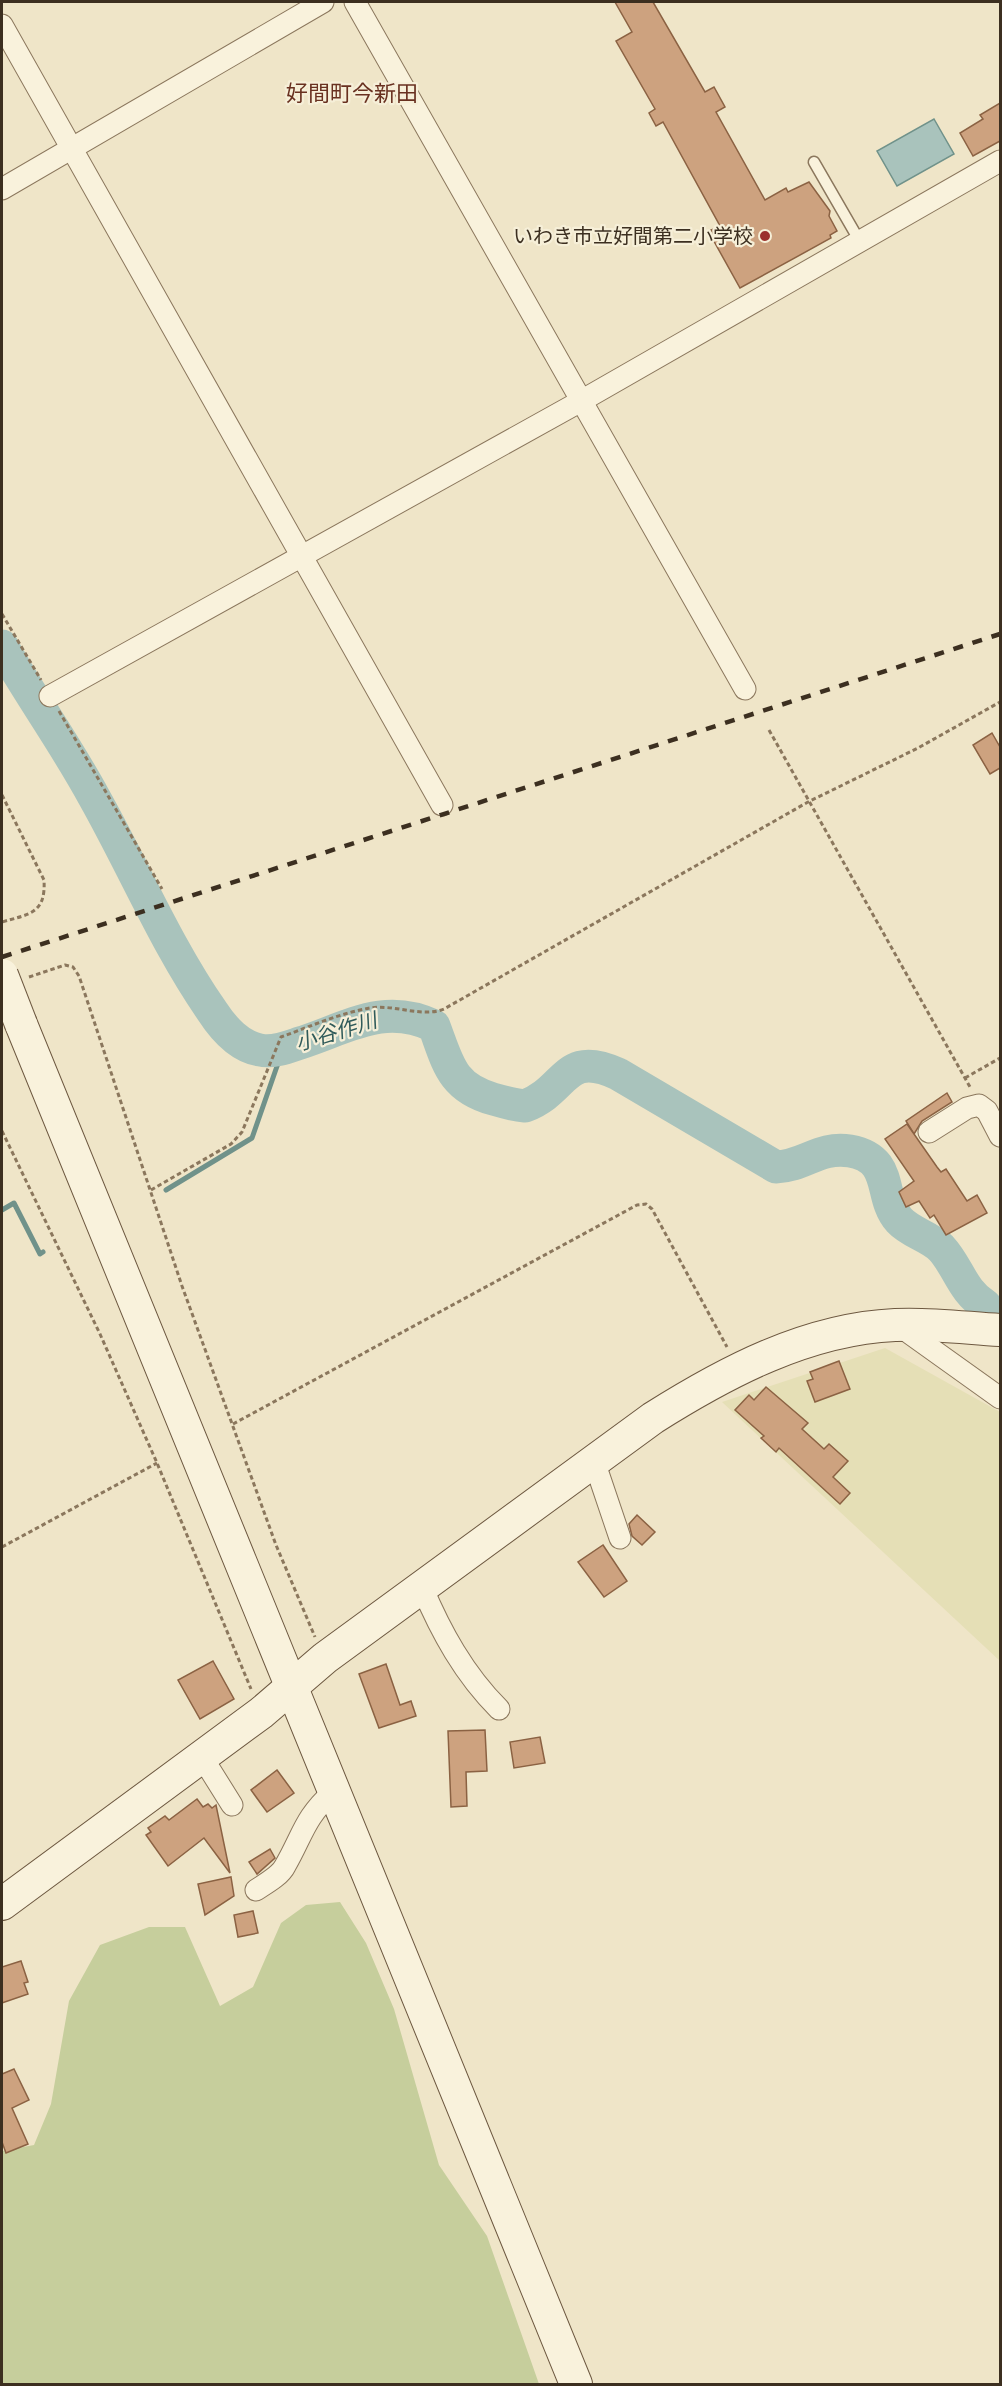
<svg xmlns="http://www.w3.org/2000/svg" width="1002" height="2386" viewBox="0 0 1002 2386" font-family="'Noto Serif','Noto Sans JP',serif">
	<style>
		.farmland { fill: #e5dfb6 }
		.green { fill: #c6ce9c }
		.water { fill: #a9c3bc; stroke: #70928a; stroke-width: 1.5 }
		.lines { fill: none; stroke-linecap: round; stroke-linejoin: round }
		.stream { stroke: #70928a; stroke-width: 5 }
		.river { stroke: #a9c3bc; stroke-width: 33 }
		.building { fill: #cda27f; stroke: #8b6243; stroke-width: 1.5 }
		.lane-casing { stroke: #8b775d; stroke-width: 13 }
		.street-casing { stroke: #8b775d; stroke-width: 23 }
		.secondary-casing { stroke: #6d5840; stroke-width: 34 }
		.path { stroke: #8b775d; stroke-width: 3; stroke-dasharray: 4.5 3; stroke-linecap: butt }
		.lane { stroke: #f9f2dc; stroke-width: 10 }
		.street { stroke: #f9f2dc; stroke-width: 21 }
		.secondary { stroke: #f9f2dc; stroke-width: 32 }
		.rail { stroke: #3c2f20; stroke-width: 4.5; stroke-dasharray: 10 10; stroke-linecap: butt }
		.secondary-bridge-casing { stroke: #6d5840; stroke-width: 34; stroke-linecap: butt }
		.secondary-bridge { stroke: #f9f2dc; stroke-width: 32 }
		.poi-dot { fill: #9b302d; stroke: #f6efd8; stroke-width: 2 }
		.labels { text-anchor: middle; stroke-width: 4.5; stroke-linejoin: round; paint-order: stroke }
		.poi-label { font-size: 20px; fill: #3c2f20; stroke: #f6efd8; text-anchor: end }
		.water-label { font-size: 21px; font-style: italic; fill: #305b5a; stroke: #f6efd8 }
		.quarter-label { font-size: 22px; fill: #693120; stroke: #f6efd8 }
	</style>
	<rect width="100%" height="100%" fill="#efe5c8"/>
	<polygon class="farmland" points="885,1348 1000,1412 1000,1661 722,1402"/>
	<polygon class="green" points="340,1902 366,1943 394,2009 439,2165 487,2236 539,2384 2,2384 2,2151 34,2145 51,2104 69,2001 100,1945 149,1927 185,1927 220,2006 253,1987 281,1923 306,1905"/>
	<polygon class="water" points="934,119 954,154 897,186 877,151"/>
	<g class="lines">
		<g class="stream">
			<polyline points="166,1190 252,1138 283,1049"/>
			<polyline points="2,1210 14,1203 40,1254 43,1252"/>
		</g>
		<path class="river" d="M2 646C31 697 66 745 94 797 134 868 166 945 212 1011 223 1028 240 1047 260 1050 273 1053 288 1047 300 1043 347 1028 384 1002 434 1026 448 1063 451 1087 493 1099 503 1102 514 1105 525 1106 568 1090 563 1049 618 1074L776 1167C805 1166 819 1146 850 1151 895 1159 878 1196 899 1220 911 1233 929 1236 941 1248 958 1266 962 1291 985 1305"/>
	</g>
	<g class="building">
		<polygon points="615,2 653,2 705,92 714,87 725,107 716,112 765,200 786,188 788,192 809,182 830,211 829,216 837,231 830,235 831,238 740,288 711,236 714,235 711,230 720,226 663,122 656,126 649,113 655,109 616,41 632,32"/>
		<polygon points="1000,103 1000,141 973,156 960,133 983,119 980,115"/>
		<polygon points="992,733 1000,747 1000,768 990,774 973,745"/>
		<polygon points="947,1093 952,1102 922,1121 914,1134 906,1121"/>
		<polygon points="907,1124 937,1167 941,1172 946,1169 967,1201 977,1195 987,1213 946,1235 934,1215 930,1218 919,1201 906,1207 899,1192 914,1181 885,1139"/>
		<polygon points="839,1361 850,1389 815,1402 807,1381 813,1379 810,1372"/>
		<polygon points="766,1387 808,1423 802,1429 824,1449 829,1444 848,1461 833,1477 850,1493 840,1504 779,1448 776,1452 761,1438 764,1436 735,1410 749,1395 754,1400"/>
		<polygon points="637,1515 655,1532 642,1545 632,1536 629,1524"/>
		<polygon points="603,1545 627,1581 604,1597 578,1562"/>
		<polygon points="213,1661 234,1699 200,1719 178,1680"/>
		<polygon points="386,1664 400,1705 411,1701 416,1716 379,1728 359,1674"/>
		<polygon points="485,1730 487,1771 466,1772 467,1806 451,1807 448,1731"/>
		<polygon points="540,1737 545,1763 514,1768 510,1742"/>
		<polygon points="277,1770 294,1793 267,1812 251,1790"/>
		<polygon points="197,1799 203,1807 208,1804 212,1808 216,1805 230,1873 204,1838 168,1866 146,1835 151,1832 148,1828 165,1816 169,1820"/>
		<polygon points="270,1849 275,1858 257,1874 249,1862"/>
		<polygon points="231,1877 234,1896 205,1915 198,1884"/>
		<polygon points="253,1911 258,1933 238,1937 234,1915"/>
		<polygon points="21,1961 28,1982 24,1983 28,1994 2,2003 2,1967"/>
		<polygon points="14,2069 29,2100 12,2108 28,2144 6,2153 2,2142 2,2074"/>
	</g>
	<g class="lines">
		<g class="lane-casing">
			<polyline id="lane" points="814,162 859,240"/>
		</g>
		<g class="street-casing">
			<g id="street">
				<polyline points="355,2 745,689"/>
				<polyline points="2,25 442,805"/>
				<polyline points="2,189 323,2"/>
				<polyline points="50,696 581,401 1000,161"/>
				<polyline points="929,1132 967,1108 979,1105 987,1111 1000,1136"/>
				<polyline points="898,1325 1000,1398"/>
				<polyline points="594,1461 620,1538"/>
				<path d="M422 1587C441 1632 464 1674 499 1709"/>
				<polyline points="202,1757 232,1805"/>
				<path d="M256 1890C265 1884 280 1876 285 1866 303 1835 304 1818 333 1792"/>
			</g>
		</g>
		<g class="secondary-casing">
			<g id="secondary">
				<polyline points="21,1024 576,2384"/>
				<path d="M2 1904 261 1713 325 1658 653 1418C726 1372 807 1329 895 1325 929 1323 966 1328 1000 1330"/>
			</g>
		</g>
		<g class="path">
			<polyline points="2,614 41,680"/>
			<polyline points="59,711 162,889"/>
			<polyline points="769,730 970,1087"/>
			<path d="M2 795 44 880C46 914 29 914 2 922"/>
			<polyline points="29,977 65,965 73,967 79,976 182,1286 276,1545 315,1637"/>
			<polyline points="965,1078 1000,1058"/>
			<polyline points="2,1131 100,1334 157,1463 251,1689"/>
			<path d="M151 1190 231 1144 242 1132 281 1037C309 1027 340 1013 370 1008 394 1004 422 1018 444 1009L808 802 918 748 1000 702"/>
			<polyline points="233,1424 637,1205 646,1204 652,1209 727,1347"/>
			<polyline points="2,1547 157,1463"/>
		</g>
		<use href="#lane" class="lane"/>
		<use href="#street" class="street"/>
		<use href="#secondary" class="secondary"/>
		<polyline class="rail" points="2,957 1000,634"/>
		<g class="secondary-bridge-casing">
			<polyline id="secondary-bridge" points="2,975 21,1024"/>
		</g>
		<use href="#secondary-bridge" class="secondary-bridge"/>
	</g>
	<circle class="poi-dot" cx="765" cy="236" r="6"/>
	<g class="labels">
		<g class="poi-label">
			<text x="753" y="243">いわき市立好間第二小学校</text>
		</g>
		<g class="water-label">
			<text transform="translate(336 1032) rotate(-17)" y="7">小谷作川</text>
		</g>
		<g class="quarter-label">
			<text x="352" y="101">好間町今新田</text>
		</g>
	</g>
	<rect width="1002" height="2386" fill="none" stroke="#3c2f20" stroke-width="6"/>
</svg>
